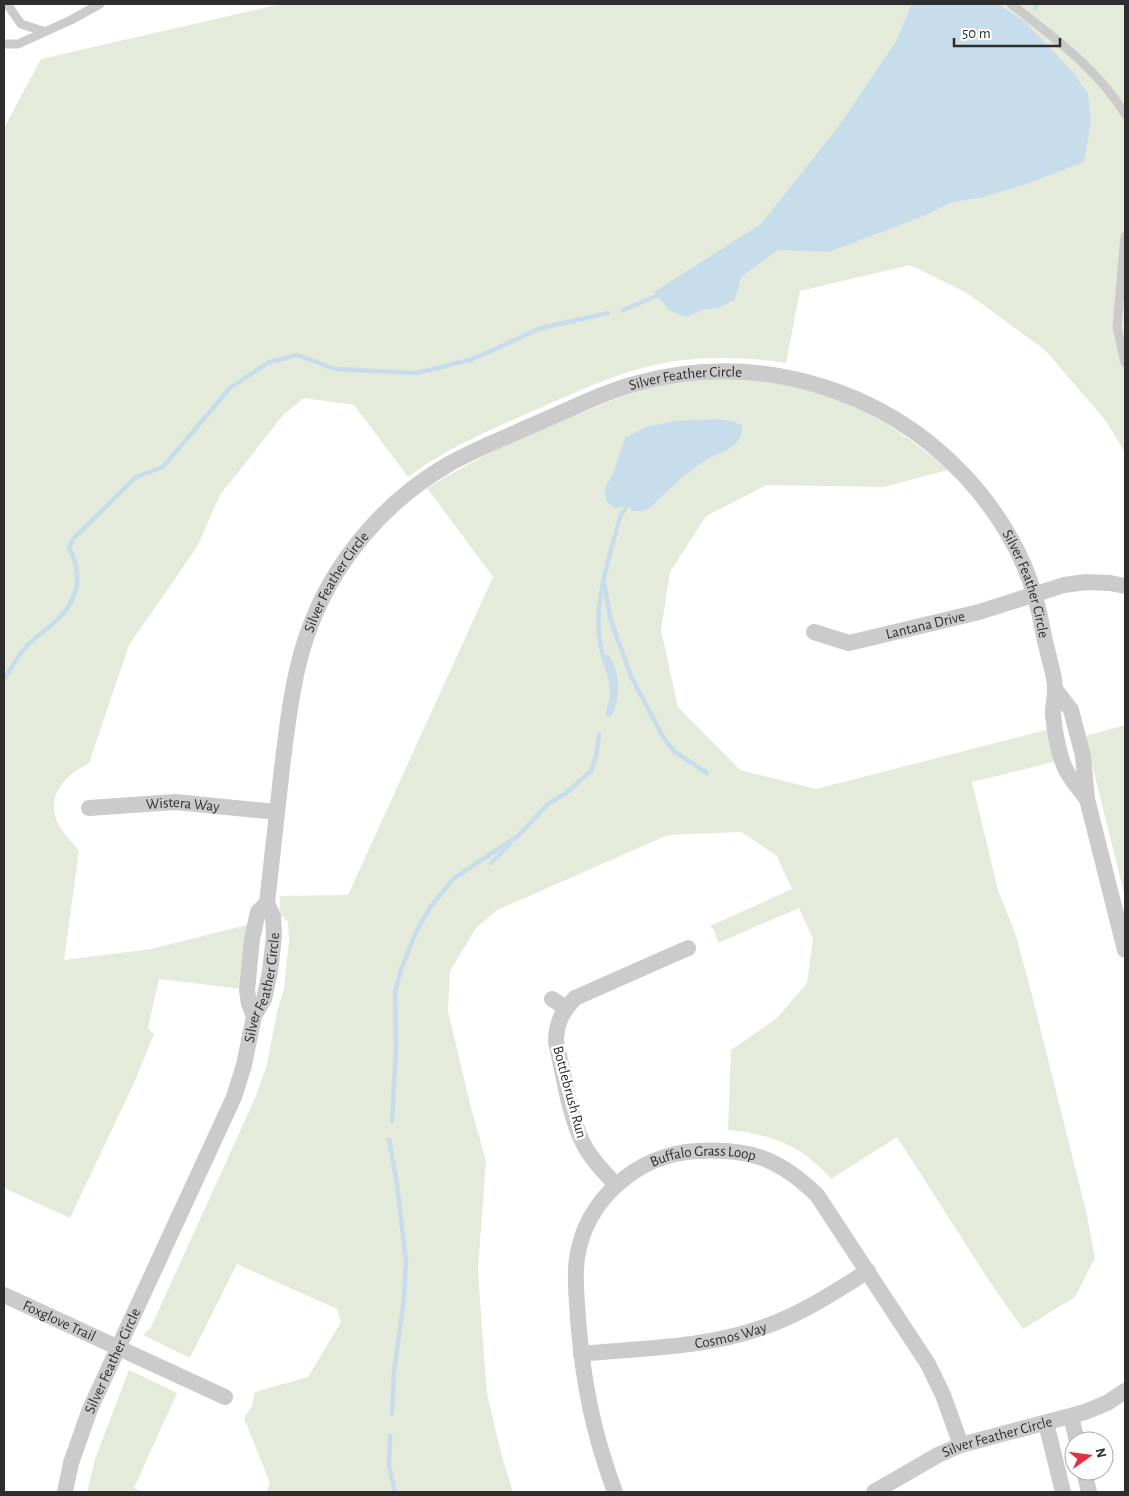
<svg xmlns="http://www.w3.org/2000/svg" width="1129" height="1496" viewBox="0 0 1129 1496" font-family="'Alegreya Sans',sans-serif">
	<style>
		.green { fill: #e4ebdb }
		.water { fill: #c7ddeb }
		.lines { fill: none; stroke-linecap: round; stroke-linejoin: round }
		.stream { stroke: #c7ddeb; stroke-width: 4.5 }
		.lane { stroke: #cbcbcb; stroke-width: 9 }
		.street { stroke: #cbcbcb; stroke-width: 16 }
		.labels { text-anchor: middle; stroke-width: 5; stroke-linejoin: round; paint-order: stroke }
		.street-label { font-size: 15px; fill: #2e2e2e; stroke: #fff }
	</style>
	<rect width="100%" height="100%" fill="#fff"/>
	<g class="green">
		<path d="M281 4H1125V453L1106 421 1045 350 967 293 910 265 800 291 786 363C737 356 687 355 639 369 600 380 563 398 526 414 485 432 444 450 408 477L354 405 304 398 284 414 220 495 197 547 129 645 89 763C68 774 47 792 56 819 60 830 71 841 79 851L64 960 151 949 251 924 242 989 159 979 148 1028 154 1034 134 1083 70 1218 4 1188V128L41 59Z"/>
		<path d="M729 378C745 380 760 381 775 383 845 394 896 425 948 470L884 487 767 485 706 516 670 572 661 630 678 707 740 770 816 789 1050 729 1057 761 972 782 998 890 1016 936 1032 995 1086 1211 1095 1258 1075 1297 1023 1329 990 1282 897 1137 831 1179C802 1145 771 1134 728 1130L731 1050 777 1018 807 983 813 939 799 908 718 943 714 930 710 926 792 889 777 856 741 832 668 835 497 910 476 928 450 971 448 1011 470 1104 486 1161 478 1269 482 1330 487 1393 501 1453 513 1492H266L270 1483 244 1418 252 1406 255 1392 308 1377 341 1322 337 1309 237 1264 190 1358 143 1335 151 1327 256 1096 267 1064 277 1012 284 988 289 941 288 921 285 920 284 917H279L280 896 348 895 493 577 427 488C476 458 528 434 581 413 601 405 622 396 642 390 670 382 700 380 729 378Z"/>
		<polygon points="1125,725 1125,897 1085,736"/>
		<polygon points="129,1370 177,1393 134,1488 142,1492 87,1492 95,1459"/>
	</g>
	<g class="water">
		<polygon points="912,4 998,4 1024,21 1072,71 1088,94 1091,121 1084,162 1024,185 979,198 950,203 926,215 829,252 778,250 741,277 735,300 717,308 703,310 685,317 669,310 654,292 761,224 838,127 896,41"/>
		<path d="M717 419 732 421 742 425C742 431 742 435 739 440 731 450 716 454 706 460 685 473 667 491 650 508L643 511H632L628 504 616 509 606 501 605 488 613 474 625 438 646 427 674 421Z"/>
	</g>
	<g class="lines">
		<g class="stream">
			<polyline points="1035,8 1038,4"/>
			<polyline points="623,310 657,296"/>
			<polyline points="604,582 610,617 621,649 632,678 663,737 675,752 707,773"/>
			<path d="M607 657C618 676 619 694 610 714"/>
			<path d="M4 679C11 669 17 656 26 647 35 636 49 629 58 619 79 598 83 574 69 548L73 539 136 477 163 467 230 388 269 362 297 355 335 369 417 373 473 359 541 328 608 313"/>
			<path d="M608 714C618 681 608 677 601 648 593 612 605 572 614 539 617 531 618 520 622 513 624 510 626 507 629 504"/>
			<polyline points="517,837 547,805 566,793 591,771 596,756 599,735"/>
			<polyline points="491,863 510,844"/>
			<polyline points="392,1121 396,1047 395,992 401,970 416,932 431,906 453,879 518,836"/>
			<polyline points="389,1140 397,1184 406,1262 404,1298 394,1372 392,1414"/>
			<polyline points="390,1436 389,1466 395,1492"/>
		</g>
		<g class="lane">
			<polyline points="7,4 21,24 43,31"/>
			<path d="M1011 4C1053 37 1097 68 1125 114"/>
			<polyline points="4,44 18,44 71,20 100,4"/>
			<polyline points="1125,236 1117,327 1125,363"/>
		</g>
		<g class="street">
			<path id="s1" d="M814 632 849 643 979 612 1064 585 1086 582 1110 583 1125 586"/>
			<polyline points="1055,689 1071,710 1083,756 1087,799 1125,950"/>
			<path id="s2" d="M89 808 175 802 277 812"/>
			<polyline points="552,999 566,1008"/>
			<polyline points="254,1016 249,1004 247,990 252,939 258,912 267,903"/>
			<path d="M616 1185C604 1172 591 1159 583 1143 568 1112 564 1075 556 1042 556 1023 562 1012 575 998L688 948"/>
			<path id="s3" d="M4 1295 225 1397"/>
			<path id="s4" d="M581 1354C640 1348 704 1348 761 1328 800 1315 833 1293 868 1271"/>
			<polyline points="1071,1417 1077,1441"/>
			<polyline points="1046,1423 1063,1492"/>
			<polyline points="1084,1471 1089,1492"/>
			<path id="s5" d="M65 1492 71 1463 90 1409 234 1097 244 1065 254 1016 264 999 270 972 274 936 273 917 267 903C272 858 277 813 282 768 291 695 297 636 337 572 365 528 404 490 449 464 474 450 500 440 526 428 563 413 600 393 638 383 755 351 881 387 964 475 995 508 1023 552 1035 597 1040 612 1042 629 1046 645 1049 659 1054 673 1055 687 1056 696 1052 706 1053 715 1055 733 1058 754 1066 770 1071 780 1080 790 1087 799"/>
			<path id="s6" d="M615 1492C593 1433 583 1382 578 1319 577 1299 574 1278 577 1258 586 1199 638 1154 697 1151 749 1148 779 1158 817 1195L928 1364 943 1395 961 1445"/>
			<path id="s7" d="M874 1492 938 1455 961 1445 1085 1412 1107 1403 1125 1391"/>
		</g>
	</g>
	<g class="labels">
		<g class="street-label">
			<text dy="5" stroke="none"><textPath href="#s5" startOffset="1384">Silver Feather Circle</textPath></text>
			<text dy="5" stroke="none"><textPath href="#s5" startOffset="964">Silver Feather Circle</textPath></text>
			<text dy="5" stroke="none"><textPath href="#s5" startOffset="1819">Silver Feather Circle</textPath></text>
			<text dy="5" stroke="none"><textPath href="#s1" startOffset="115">Lantana Drive</textPath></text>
			<text dy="5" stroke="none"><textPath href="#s2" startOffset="94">Wistera Way</textPath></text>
			<text dy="5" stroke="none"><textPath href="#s5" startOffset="544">Silver Feather Circle</textPath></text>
			<text transform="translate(570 1092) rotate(75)" y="5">Bottlebrush Run</text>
			<text dy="5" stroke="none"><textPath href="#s6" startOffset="418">Buffalo Grass Loop</textPath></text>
			<text dy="5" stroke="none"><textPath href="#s3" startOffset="61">Foxglove Trail</textPath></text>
			<text dy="5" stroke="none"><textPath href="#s4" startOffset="151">Cosmos Way</textPath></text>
			<text dy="5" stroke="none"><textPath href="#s5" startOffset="140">Silver Feather Circle</textPath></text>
			<text dy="5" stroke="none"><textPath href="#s7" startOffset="136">Silver Feather Circle</textPath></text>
		</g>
	</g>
	<rect width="1129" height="1496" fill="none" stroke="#2e2e2e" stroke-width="10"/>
	<g transform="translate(1089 1456) rotate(76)"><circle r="24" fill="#ffffff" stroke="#ababab"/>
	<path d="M0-4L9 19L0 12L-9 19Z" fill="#e33140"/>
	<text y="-8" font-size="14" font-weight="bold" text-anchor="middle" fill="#2e2e2e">N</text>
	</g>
	<path d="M954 38v8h106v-8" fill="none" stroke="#2e2e2e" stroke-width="2.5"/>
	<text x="962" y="38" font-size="15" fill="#2e2e2e" stroke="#ffffff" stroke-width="4" paint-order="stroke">50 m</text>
</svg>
